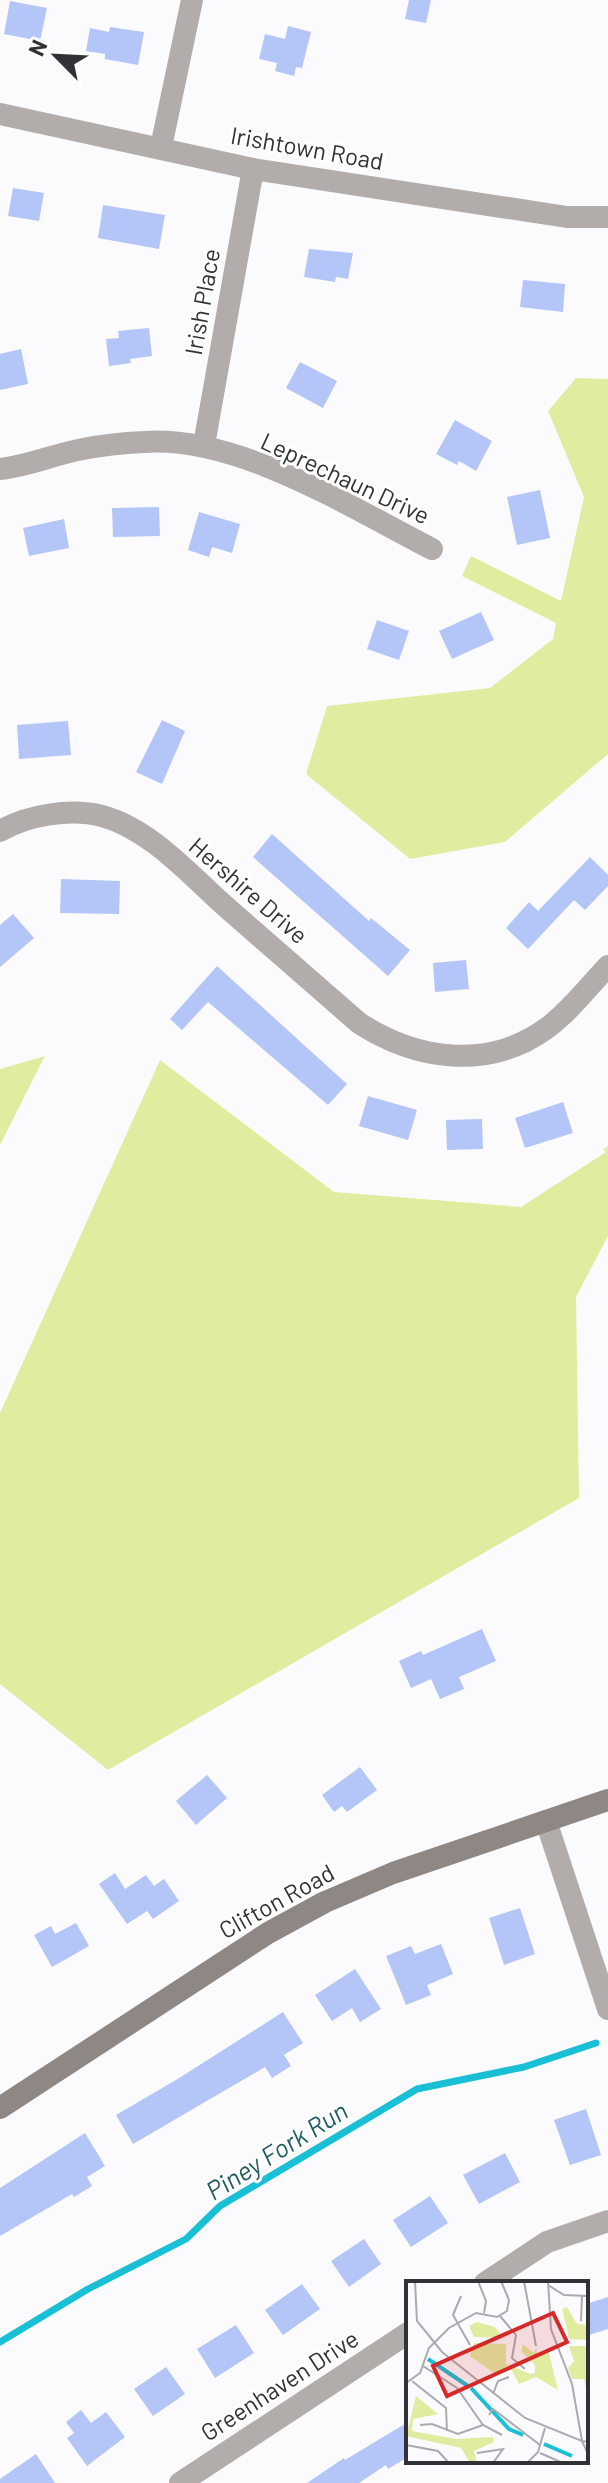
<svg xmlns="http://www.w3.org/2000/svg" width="608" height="2483" viewBox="0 0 608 2483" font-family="Barlow,sans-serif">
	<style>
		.green { fill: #e0eda1 }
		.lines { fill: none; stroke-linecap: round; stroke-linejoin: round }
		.stream { stroke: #19c0d5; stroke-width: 7 }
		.building { fill: #b4c5f8 }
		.minor { stroke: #b2adab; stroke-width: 22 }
		.tertiary { stroke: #b2adab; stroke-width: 22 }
		.secondary { stroke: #8f8784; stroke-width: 22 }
		.labels { text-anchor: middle; stroke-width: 6; stroke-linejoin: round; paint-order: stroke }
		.street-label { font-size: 24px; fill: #303236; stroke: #fff }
		.water-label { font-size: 26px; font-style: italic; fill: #215c65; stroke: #fff }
		.inset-river { fill: none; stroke: #19c0d5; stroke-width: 4 }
		.inset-road { fill: none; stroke: #aaabae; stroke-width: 2 }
		.view { fill: #d62828; fill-opacity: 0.15; stroke: #d62828; stroke-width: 4 }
		.inset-edge { fill: none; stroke: #303236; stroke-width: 4 }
	</style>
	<rect width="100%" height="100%" fill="#fbfbfe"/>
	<g class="green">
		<polygon points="576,378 608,379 608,754 505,842 410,859 306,774 327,706 490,688 553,639 556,623 462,576 471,556 561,601 584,497 548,411"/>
		<polygon points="45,1056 0,1145 0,1069"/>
		<polygon points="160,1060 334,1192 521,1207 606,1152 603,1150 608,1146 608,1236 576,1297 579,1498 108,1770 0,1684 0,1413"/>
	</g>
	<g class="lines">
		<polyline class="stream" points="0,2342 88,2289 186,2239 220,2206 417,2089 524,2067 596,2043"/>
	</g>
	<g class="building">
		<polygon points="409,0 431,0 426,23 405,19"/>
		<polygon points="10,1 47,8 40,41 4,34"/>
		<polygon points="288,26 311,32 302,68 296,67 294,76 275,71 277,63 259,59 265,34 285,39"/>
		<polygon points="110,27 144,32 138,65 105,59 105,54 86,51 90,28 109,32"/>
		<polygon points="13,188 44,193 39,221 8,216"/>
		<polygon points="103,205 165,215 159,249 98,238"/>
		<polygon points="309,249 353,253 348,279 336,277 335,282 304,277"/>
		<polygon points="523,280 565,284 563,312 520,307"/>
		<polygon points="149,328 152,356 130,359 131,363 109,366 106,339 119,338 118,331"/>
		<polygon points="21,349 28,384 0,390 0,354"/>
		<polygon points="300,362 337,381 323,408 286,388"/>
		<polygon points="455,420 492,441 476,471 459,461 457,465 436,454"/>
		<polygon points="540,490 550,538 517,545 507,497"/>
		<polygon points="159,507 160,536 113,537 112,508"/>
		<polygon points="199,512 240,524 232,553 212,547 209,557 188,550"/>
		<polygon points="64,519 69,548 29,556 23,528"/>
		<polygon points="481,612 494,640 452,659 439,631"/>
		<polygon points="377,620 409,631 399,660 367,649"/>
		<polygon points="162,720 185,731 162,784 136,772"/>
		<polygon points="68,721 71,755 19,759 17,725"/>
		<polygon points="272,834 369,921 371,918 410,950 388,976 253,857"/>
		<polygon points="590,857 608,875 608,886 585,910 574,900 528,949 506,928 529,902 538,911"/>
		<polygon points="61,879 120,881 119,914 60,913"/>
		<polygon points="13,914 34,938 0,967 0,925"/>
		<polygon points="466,960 469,989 435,992 433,963"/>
		<polygon points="217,966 347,1084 328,1105 208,1002 182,1030 170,1019"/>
		<polygon points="368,1096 417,1110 408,1140 359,1126"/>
		<polygon points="563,1102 573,1133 525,1148 515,1118"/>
		<polygon points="482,1119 483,1149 447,1150 446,1120"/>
		<polygon points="482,1629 496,1661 459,1677 464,1689 440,1699 431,1679 411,1688 399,1661 421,1651 423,1655"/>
		<polygon points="360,1767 377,1790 347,1812 342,1806 334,1812 322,1795"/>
		<polygon points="207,1775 227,1798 196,1825 176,1801"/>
		<polygon points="115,1873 125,1889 146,1875 154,1886 164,1879 179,1901 153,1919 147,1911 127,1924 99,1884"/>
		<polygon points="520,1908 535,1954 504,1965 489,1918"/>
		<polygon points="76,1923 89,1946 52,1967 34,1935 51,1926 55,1934"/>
		<polygon points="441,1944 453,1974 427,1985 431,1995 406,2005 386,1956 411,1946 415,1954"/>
		<polygon points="355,1969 381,2009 360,2022 352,2008 332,2021 315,1995"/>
		<polygon points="283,2012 303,2043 284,2055 291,2066 272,2078 265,2067 133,2144 116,2115 176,2080"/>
		<polygon points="586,2109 601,2155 570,2165 554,2120"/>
		<polygon points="85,2133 105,2166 87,2177 92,2186 74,2197 72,2194 0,2236 0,2188"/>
		<polygon points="505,2153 520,2182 479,2204 463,2175"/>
		<polygon points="430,2196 448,2223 411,2247 393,2220"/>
		<polygon points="364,2239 381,2264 349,2287 331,2261"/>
		<polygon points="302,2284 320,2309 283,2335 265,2310"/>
		<polygon points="608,2297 608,2329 586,2336 586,2304"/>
		<polygon points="236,2325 254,2353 215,2378 197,2349"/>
		<polygon points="166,2367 185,2394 153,2416 134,2389"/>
		<polygon points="81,2410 91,2423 106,2412 125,2437 87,2466 67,2438 74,2433 66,2422"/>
		<polygon points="408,2422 408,2457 388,2469 386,2465 359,2483 307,2483 344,2458 345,2460"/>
		<polygon points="36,2454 55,2483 0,2483 0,2479"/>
	</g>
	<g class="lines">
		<g class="minor">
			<polyline points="161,147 192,0"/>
			<polyline points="204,445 253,169"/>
			<path d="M0 469C29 466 55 454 83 449 103 445 124 443 144 442 237 435 350 507 432 549"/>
			<path d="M0 831C28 815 70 808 102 816 150 829 189 874 225 906 270 945 314 984 359 1023 416 1060 488 1071 547 1028 570 1011 588 987 608 966"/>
			<polyline points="546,1821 608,2009"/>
			<polyline points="485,2283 547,2242 608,2221"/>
			<polyline points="180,2483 408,2333"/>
		</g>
		<polyline class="tertiary" points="0,114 253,169 567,217 608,217"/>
		<polyline class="secondary" points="0,2108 268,1933 325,1902 393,1873 608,1800"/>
	</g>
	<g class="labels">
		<g class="street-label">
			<text transform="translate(307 149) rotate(10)" y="8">Irishtown Road</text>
			<text transform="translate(203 302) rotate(-80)" y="8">Irish Place</text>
			<text transform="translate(345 479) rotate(25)" y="8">Leprechaun Drive</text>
			<text transform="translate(248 891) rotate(41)" y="8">Hershire Drive</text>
			<text transform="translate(277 1902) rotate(-29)" y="8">Clifton Road</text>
			<text transform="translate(280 2386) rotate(-33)" y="8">Greenhaven Drive</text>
		</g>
		<g class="water-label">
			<text transform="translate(277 2151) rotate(-32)" y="9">Piney Fork Run</text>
		</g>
	</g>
	<g transform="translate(406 2281)">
		<rect width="182" height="182" fill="#fbfbfe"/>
		<path d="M161 26 171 43 182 44V59L163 58 156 28ZM71 41 89 46 97 57 68 56 63 45ZM68 62 100 63V83L124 93 129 92V84L115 70 117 63 128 72 130 67 131 72 142 68 152 109 130 96 113 103 105 88 88 92 64 75ZM163 65H182V117L178 98H166L162 87 168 80ZM10 115 32 133 7 138 6 150 50 158 87 156 88 161 68 170 71 182H64L55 167 0 155Z" fill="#e0eda1"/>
		<path class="inset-river" d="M22 78 62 105M65 107 103 148 117 154M138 163 166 175"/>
		<path class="inset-road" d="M9 0 11 40 36 71 119 137 176 160 182 173M72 0 80 20 78 32M118 0 130 65M142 0 145 48 166 103 176 160 182 161M142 4 158 14 182 15M55 15 47 34 64 64M94 35 110 54 106 77 119 88M175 40 176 15M17 85 51 107 77 144 96 154M6 100 40 127 41 150M0 102 14 92 23 67 43 47 70 32 91 36 101 30 103 19 95 0M87 113 92 100 103 96M83 134 87 128 134 164M14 144 26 143 52 153 77 144M0 164 32 170 43 182M71 172 97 168 87 182M134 172 157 182M121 182 132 171 139 147"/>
		<path class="view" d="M147 32 161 61 41 115 27 85Z"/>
		<rect width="182" height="182" class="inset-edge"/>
	</g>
	<g transform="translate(56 56) rotate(294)" stroke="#ffffff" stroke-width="6" paint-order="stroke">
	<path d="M0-6L14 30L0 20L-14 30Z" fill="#303236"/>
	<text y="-12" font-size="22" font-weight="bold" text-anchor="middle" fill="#303236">N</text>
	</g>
</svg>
